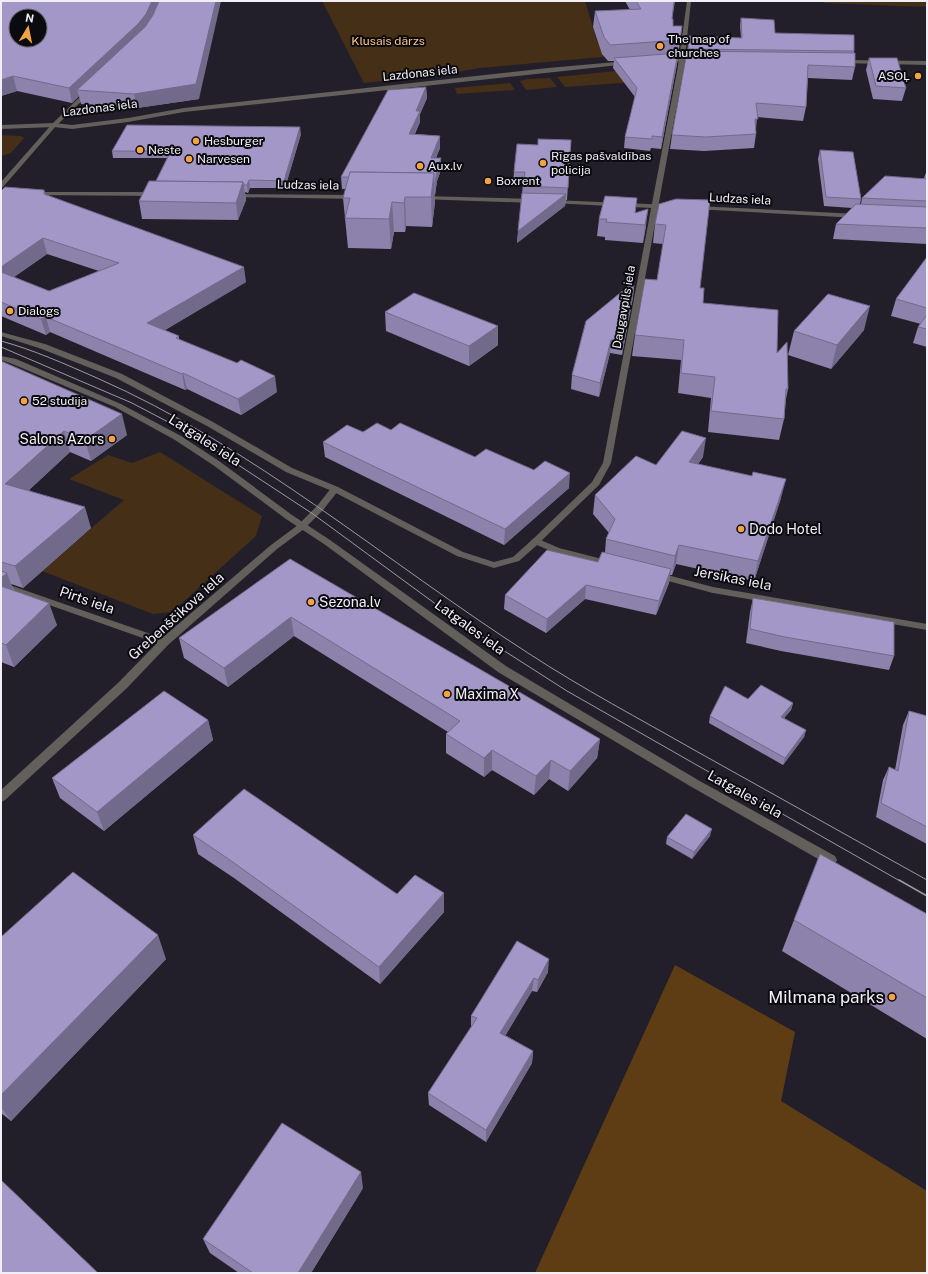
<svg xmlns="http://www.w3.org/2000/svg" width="928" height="1274" viewBox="0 0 928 1274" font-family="'Public Sans',sans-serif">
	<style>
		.green { fill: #453017 }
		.forest { fill: #5e3d15 }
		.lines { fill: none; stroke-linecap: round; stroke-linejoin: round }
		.minor { fill: #635f5a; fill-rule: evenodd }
		.tertiary { fill: #635f5a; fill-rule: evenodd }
		.tram-far1 { stroke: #9a99a1; stroke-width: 1 }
		.tram { stroke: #9a99a1; stroke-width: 1.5 }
		.wall { fill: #8c82ab; fill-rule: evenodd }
		.shaded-wall { fill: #726a8b }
		.building { fill: #a397c7; stroke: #726a8b; fill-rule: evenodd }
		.poi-dot { fill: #f3a442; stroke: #0b0a0f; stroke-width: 1.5 }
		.labels { text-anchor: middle; stroke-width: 4; stroke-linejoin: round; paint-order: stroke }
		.far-poi-label { font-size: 12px; fill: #f0eff6; stroke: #0b0a0f; text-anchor: start }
		.far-park-label { font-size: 12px; fill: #fbc385; stroke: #0b0a0f }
		.far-street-label { font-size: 12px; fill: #f0eff6; stroke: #0b0a0f }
		.poi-label { font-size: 14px; fill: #f0eff6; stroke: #0b0a0f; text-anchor: start }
		.street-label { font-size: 14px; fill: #f0eff6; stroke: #0b0a0f }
		.near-poi-label { font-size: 17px; fill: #f0eff6; stroke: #0b0a0f; text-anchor: end }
	</style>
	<rect width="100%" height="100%" fill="#221f2a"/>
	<g class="green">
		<polygon points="322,1 585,1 598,44 620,44 667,51 480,68 445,74 364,83"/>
		<polygon points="824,1 927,1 927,7 824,3"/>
		<polygon points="626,70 662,80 565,87 557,77"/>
		<polygon points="550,78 557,87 526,90 520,81 527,79"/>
		<polygon points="510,83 515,90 457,94 455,88"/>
		<polygon points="1,135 21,136 24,138 11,153 1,156"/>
		<polygon points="160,452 262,516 256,536 172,612 153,614 42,571 124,500 69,479 108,455 132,463"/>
	</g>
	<polygon class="forest" points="675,965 795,1032 781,1101 927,1191 927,1273 535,1273"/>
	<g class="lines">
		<g class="minor">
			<polygon points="687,1 691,1 684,66 611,463 599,485 539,543 533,543 531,541 533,539 592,482 603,463 678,66"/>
			<polygon points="87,90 92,91 56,126 3,187 1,188 1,182 52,124"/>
			<polygon points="335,486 339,489 338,491 323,510 304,529 277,549 168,645 127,688 5,800 1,802 1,790 119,682 157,643 1,588 1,582 162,638 271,545 298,525 317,506 332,487"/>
		</g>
		<g class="tertiary">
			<polygon points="665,58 699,58 702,60 699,62 663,61 663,59"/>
			<polygon points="843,60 927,61 927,65 841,63 841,61"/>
			<polygon points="627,61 630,63 629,64 184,112 128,122 72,129 54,127 1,129 1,125 54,123 72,125 128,118 184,108 548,68"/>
			<polygon points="30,192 156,192 159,194 156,196 32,195 30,194"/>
			<polygon points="230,194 356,195 359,197 356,199 232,197 230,196"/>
			<polygon points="422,196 534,199 537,201 534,203 420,199 419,198"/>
			<polygon points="552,200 672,205 675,207 672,209 550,203 549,202"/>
			<polygon points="696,206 858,214 861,216 858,218 694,209 694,207"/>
			<polygon points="1,332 45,344 122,374 213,422 292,468 338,487 463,552 494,562 513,557 533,539 536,538 559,548 614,562 616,564 611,567 553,552 537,545 519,561 494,568 457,556 332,491 286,472 207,426 116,378 39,348 1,336"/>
			<polygon points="1,356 16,359 121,404 181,436 219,461 292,515 330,540 506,666 698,780 835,856 837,860 835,864 831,865 827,864 690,786 498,672 324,544 286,519 213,465 175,440 115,407 10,363 1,360"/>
			<polygon points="656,572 713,587 927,624 927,630 713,593 653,577 651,575 653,573"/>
		</g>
		<g class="tram-far1">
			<path d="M1 341C34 350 65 364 97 378 254 447 385 561 528 653 583 689 640 719 696 751 773 794 850 837 927 880"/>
			<polyline points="1,347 132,403 191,434 313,514 467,627 567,691 900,881"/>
		</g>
		<polyline class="tram" points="899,880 927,896"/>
	</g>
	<g class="wall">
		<polygon points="1,1 199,99 137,108 81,104 79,96 72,103 17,91 1,96"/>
		<polygon points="625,1 675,1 672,19 673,26 682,26 677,64 661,149 651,148 650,151 624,148 625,137 635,97 613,68 614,61 608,61 602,54 593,27 595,11 630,10"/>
		<polygon points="741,18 775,33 854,51 854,53 855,67 852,80 808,78 806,107 803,121 757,117 756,129 756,134 754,148 704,151 670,149 672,135 687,54 689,36 741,38 740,26"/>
		<polygon points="869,58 906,88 902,101 873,99 866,70"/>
		<polygon points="426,87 427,98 420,114 420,122 415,134 440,136 440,148 436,158 441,170 437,181 435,195 434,195 435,202 432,227 406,226 405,232 394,232 391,249 348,248 343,198 346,189 342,189 341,177"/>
		<polygon points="301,134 285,188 250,188 248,193 245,192 246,200 238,220 142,219 139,201 156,181 167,158 113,158 112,151"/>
		<polygon points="571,140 567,200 566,200 565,206 517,243 523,184 513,184 514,172 538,145"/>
		<polygon points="820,150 861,199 860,204 861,204 862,198 924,178 927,170 927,244 833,239 836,224 852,208 824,206 818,159"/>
		<path d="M44 190 46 195 246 282 165 330 179 336V339L277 392 241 415 187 389 185 390 50 332 46 335 1 316V191ZM47 254 99 271 49 291 14 277Z"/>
		<polygon points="659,204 700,288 703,303 777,353 788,389 786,399 784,419 779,440 708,432 711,398 678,393 681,360 632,356 635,335 657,280 663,244 653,243 655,224"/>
		<polygon points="635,213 646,226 643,243 605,240 605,237 597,236 599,219"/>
		<polygon points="927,257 927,347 913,343 918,327 921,324 891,316 896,299"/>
		<polygon points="634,285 633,297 622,355 610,353 599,397 571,389 572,375"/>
		<polygon points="385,312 498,345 469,366 386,331"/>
		<polygon points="864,330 831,369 788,355 794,331"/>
		<polygon points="1,361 127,435 91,461 70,452 29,490 91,528 23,588 11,584 14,590 57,625 14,667 1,662"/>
		<polygon points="391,430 475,457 569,488 504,545 325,457 323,442 363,432"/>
		<polygon points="703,457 698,464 781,498 754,581 676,564 672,575 670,575 669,583 656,615 585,599 546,633 504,609 505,595 598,562 605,552 606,539 609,533 593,514 595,495 656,465"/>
		<polygon points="290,559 600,739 597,758 568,791 549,779 534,795 492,770 484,777 446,753 446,734 448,732 294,636 228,687 184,658 179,638"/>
		<polygon points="753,598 894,656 889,670 781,651 746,643 750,612"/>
		<polygon points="748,699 793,703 791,710 784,718 806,730 804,737 783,765 709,723 710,716"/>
		<polygon points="909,711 927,716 927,844 876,817 883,780 889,767 895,770 903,725"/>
		<polygon points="208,720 213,740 104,831 60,798 52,778"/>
		<polygon points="193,835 397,894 444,893 444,912 380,984 234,878 198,854"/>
		<polygon points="710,836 692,859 666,844 667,837"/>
		<polygon points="927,914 927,1039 782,951 794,920"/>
		<polygon points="1,937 166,959 11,1121 1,1113"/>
		<polygon points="517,941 548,972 537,992 532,991 505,1035 533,1051 532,1063 486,1142 429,1105 428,1093 471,1027 471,1016"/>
		<polygon points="363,1188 311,1273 239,1273 210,1253 203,1239"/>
	</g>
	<g class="shaded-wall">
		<polygon points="152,1 159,1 149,27 77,90 79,96 72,103 69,88"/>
		<polygon points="216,1 221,1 199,99 137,108 134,94"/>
		<polygon points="678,53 677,64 661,149 662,137"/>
		<polygon points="13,76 17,91 1,96 1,80"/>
		<polygon points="426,87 427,98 420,114 420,122 409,145 409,134 416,111"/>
		<polygon points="300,127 301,134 285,188 284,181"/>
		<polygon points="440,136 440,148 431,169 431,158"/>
		<polygon points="441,158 441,170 437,181 435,195 435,183 437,169"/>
		<polygon points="434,173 435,202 432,227 431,197"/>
		<polygon points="249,180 250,188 248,193 247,185"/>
		<polygon points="243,182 246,200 238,220 236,203"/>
		<polygon points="566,194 565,206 517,243 518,231"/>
		<polygon points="405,197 406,226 405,232 404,203"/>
		<polygon points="392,202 394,232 391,249 389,219"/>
		<polygon points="648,209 646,226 643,243 645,225"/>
		<polygon points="43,238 47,254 1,286 1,267"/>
		<polygon points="244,267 246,282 150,339 147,323"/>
		<polygon points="634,285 633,297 622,355 623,341"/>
		<polygon points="870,306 864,330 831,369 837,345"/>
		<polygon points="46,317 50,332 46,335 41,319"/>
		<polygon points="498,326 498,345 469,366 469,346"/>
		<polygon points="611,340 610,353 599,397 600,383"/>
		<polygon points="183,373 187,389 185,390 182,374"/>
		<polygon points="275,376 277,392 241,415 238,399"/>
		<polygon points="122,414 127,435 91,461 85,440"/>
		<polygon points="64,431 70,452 13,505 5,484"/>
		<polygon points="706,438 703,457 686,481 689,462"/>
		<polygon points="570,473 569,488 504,545 505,529"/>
		<polygon points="786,479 781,498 754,581 758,561"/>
		<polygon points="85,507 91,528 23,588 15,566"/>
		<polygon points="679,545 676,564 672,575 675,556"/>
		<polygon points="671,569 669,583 656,615 659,601"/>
		<polygon points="7,573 15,595 1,599 1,578"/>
		<polygon points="586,585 585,599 546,633 547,619"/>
		<polygon points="49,603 57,625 14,667 6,645"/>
		<polygon points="291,617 294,636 228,687 224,668"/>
		<polygon points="793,703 791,710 779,724 781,717"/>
		<polygon points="208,720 213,740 104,831 97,812"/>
		<polygon points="806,730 804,737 783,765 785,758"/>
		<polygon points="600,739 597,758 568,791 570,771"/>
		<polygon points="492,750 492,770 484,777 484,758"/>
		<polygon points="551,760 549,779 534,795 536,776"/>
		<polygon points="712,829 710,836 692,859 694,852"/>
		<polygon points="444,893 444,912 380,984 379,967"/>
		<polygon points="158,935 166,959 11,1121 1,1107 1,1095"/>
		<polygon points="549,959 548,972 537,992 538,980"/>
		<polygon points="534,978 532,991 500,1045 500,1033"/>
		<polygon points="533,1051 532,1063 486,1142 486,1130"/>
		<polygon points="361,1172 363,1188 311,1273 298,1273"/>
	</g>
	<g class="building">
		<path d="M1 1H152L146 14 138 24 69 88 13 76 1 80V5H2L1 4ZM16 16H40V40H16Z"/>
		<polygon points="159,1 216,1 196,84 134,94 77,90 145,27 153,15"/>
		<polygon points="636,1 674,1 672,19 673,19 673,26 682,26 680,40 610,45 604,37 595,11 641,9"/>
		<polygon points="741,18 774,20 775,33 854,35 854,51 688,49 689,36 742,38"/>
		<polygon points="687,51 855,53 855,67 808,65 806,107 756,103 758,119 755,119 756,134 706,137 672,135"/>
		<polygon points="678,53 662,137 652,136 652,139 625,137 637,88 614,58"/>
		<polygon points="869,58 897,58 906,88 876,86"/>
		<polygon points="426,87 416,111 420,111 409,134 440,136 431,158 441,158 437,169 435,183 434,183 434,173 350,172 349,177 341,177 388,90"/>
		<polygon points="127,125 300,127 284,181 249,180 247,185 244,185 243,182 156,181 171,151 112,151"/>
		<polygon points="538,139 571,140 568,188 523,186 525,172 514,172 517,144 538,145"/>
		<polygon points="820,150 853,152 861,199 826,197"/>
		<polygon points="350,172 434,173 431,197 405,197 404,203 392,202 389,219 345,218 350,198 343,198"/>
		<polygon points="885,176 927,179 927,201 862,198"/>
		<polygon points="149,181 243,182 236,203 139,201"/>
		<polygon points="5,187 44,190 44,194 244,267 147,323 179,336 176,338 237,363 241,360 275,376 238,399 183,373 182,374 46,317 41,319 1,302 1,272 49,291 119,263 43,238 1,267 1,191"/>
		<polygon points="522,193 566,194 518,231"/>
		<polygon points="605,196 637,198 635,213 648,209 645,225 606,222 607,219 599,219"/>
		<polygon points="676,199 710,200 700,288 704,288 703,303 778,310 777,353 787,342 788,389 786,389 784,419 711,411 715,377 681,373 684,340 635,335 645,279 657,280 666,225 655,224 659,204"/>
		<polygon points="856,204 927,207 927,228 836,224"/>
		<polygon points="927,257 927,308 896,299"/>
		<polygon points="631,284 634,285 623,341 611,340 600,383 572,375 586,321"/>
		<polygon points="414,293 498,326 469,346 385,312"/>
		<polygon points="828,294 870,306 837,345 794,331"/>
		<polygon points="927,315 927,329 918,327"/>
		<polygon points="1,361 122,414 85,440 64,431 5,484 85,507 15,566 1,562"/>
		<polygon points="377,423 391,430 400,423 475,457 486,449 534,470 545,461 570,473 505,529 323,442 347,425 363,432"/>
		<polygon points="682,431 706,438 689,462 752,476 753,472 786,479 758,561 679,545 675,556 606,539 615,519 595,495 636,456 656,465"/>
		<polygon points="547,550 598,562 602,552 671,569 659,601 586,585 547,619 505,595"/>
		<polygon points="290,559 600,739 570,771 551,760 536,776 492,750 484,758 446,734 460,721 291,617 224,668 179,638"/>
		<polygon points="1,571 7,573 1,578"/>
		<polygon points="1,586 49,603 6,645 1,643"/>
		<polygon points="753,598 894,622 894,656 785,637 750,629"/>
		<polygon points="761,685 793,703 781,717 806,730 785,758 710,716 725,686 748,699"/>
		<polygon points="164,691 208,720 97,812 52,778"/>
		<polygon points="909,711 927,716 927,827 881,803 889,767 898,771"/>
		<polygon points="244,789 397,894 415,875 444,893 379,967 230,860 193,835"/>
		<polygon points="686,814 712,829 694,852 667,837"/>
		<polygon points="820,854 927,914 927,998 794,920"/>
		<polygon points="73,872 158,935 1,1095 1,937"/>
		<polygon points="517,941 549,959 538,980 534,978 500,1033 533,1051 486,1130 428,1093 477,1018 471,1016"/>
		<polygon points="282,1123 361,1172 298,1273 253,1273 203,1239"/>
		<polygon points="1,1180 98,1273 1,1273"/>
	</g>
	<g class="poi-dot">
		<circle cx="660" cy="46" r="4"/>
		<circle cx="918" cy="76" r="4"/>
		<circle cx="196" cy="141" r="4"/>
		<circle cx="140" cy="150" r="4"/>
		<circle cx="189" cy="159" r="4"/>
		<circle cx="543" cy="163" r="4"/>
		<circle cx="420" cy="166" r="4"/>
		<circle cx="488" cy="181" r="4"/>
		<circle cx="10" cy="311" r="4"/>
		<circle cx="24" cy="401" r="4"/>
		<circle cx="112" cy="439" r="4"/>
		<circle cx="741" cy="529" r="4"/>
		<circle cx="311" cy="602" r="4"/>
		<circle cx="447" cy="694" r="4"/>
		<circle cx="892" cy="997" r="4"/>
	</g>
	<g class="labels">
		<g class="far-poi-label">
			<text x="668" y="43">The map of<tspan x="668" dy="14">churches</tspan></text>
			<text x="910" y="80" text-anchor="end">ASOĻ</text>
			<text x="204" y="145">Hesburger</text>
			<text x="148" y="154">Neste</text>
			<text x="551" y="160">Rīgas pašvaldības<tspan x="551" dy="14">policija</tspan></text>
			<text x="197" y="163">Narvesen</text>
			<text x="428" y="170">Aux.lv</text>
			<text x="496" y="185">Boxrent</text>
			<text x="18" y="315">Dialogs</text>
			<text x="32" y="405">52 studija</text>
		</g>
		<g class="far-park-label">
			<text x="388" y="45">Klusais dārzs</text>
		</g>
		<g class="far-street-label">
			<text transform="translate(420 73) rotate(-6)" y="4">Lazdonas iela</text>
			<text transform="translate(100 108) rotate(-7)" y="4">Lazdonas iela</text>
			<text transform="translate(308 185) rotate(1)" y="4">Ludzas iela</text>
			<text transform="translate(740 199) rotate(3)" y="4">Ludzas iela</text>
			<text transform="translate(624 307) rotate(-80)" y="4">Daugavpils iela</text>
		</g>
		<g class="poi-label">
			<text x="104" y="444" text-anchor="end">Salons Azors</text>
			<text x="749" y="534">Dodo Hotel</text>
			<text x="319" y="607">Sezona.lv</text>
			<text x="455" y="699">Maxima X</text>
		</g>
		<g class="street-label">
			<text transform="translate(205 440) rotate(33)" y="5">Latgales iela</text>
			<text transform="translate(733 578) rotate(11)" y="5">Jersikas iela</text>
			<text transform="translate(87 600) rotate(19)" y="5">Pirts iela</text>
			<text transform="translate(176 616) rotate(-42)" y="5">Grebenščikova iela</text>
			<text transform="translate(470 627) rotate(36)" y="5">Latgales iela</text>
			<text transform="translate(745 794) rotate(29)" y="5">Latgales iela</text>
		</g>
		<g class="near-poi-label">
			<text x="884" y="1003">Milmana parks</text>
		</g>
	</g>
	<rect width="928" height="1274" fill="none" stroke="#f0eff6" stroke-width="4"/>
	<g transform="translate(28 28) rotate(10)"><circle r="19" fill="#0b0a0f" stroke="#67666b"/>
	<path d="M0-3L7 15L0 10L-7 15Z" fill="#f3a442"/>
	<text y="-6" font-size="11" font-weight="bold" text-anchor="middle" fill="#f0eff6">N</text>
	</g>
</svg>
